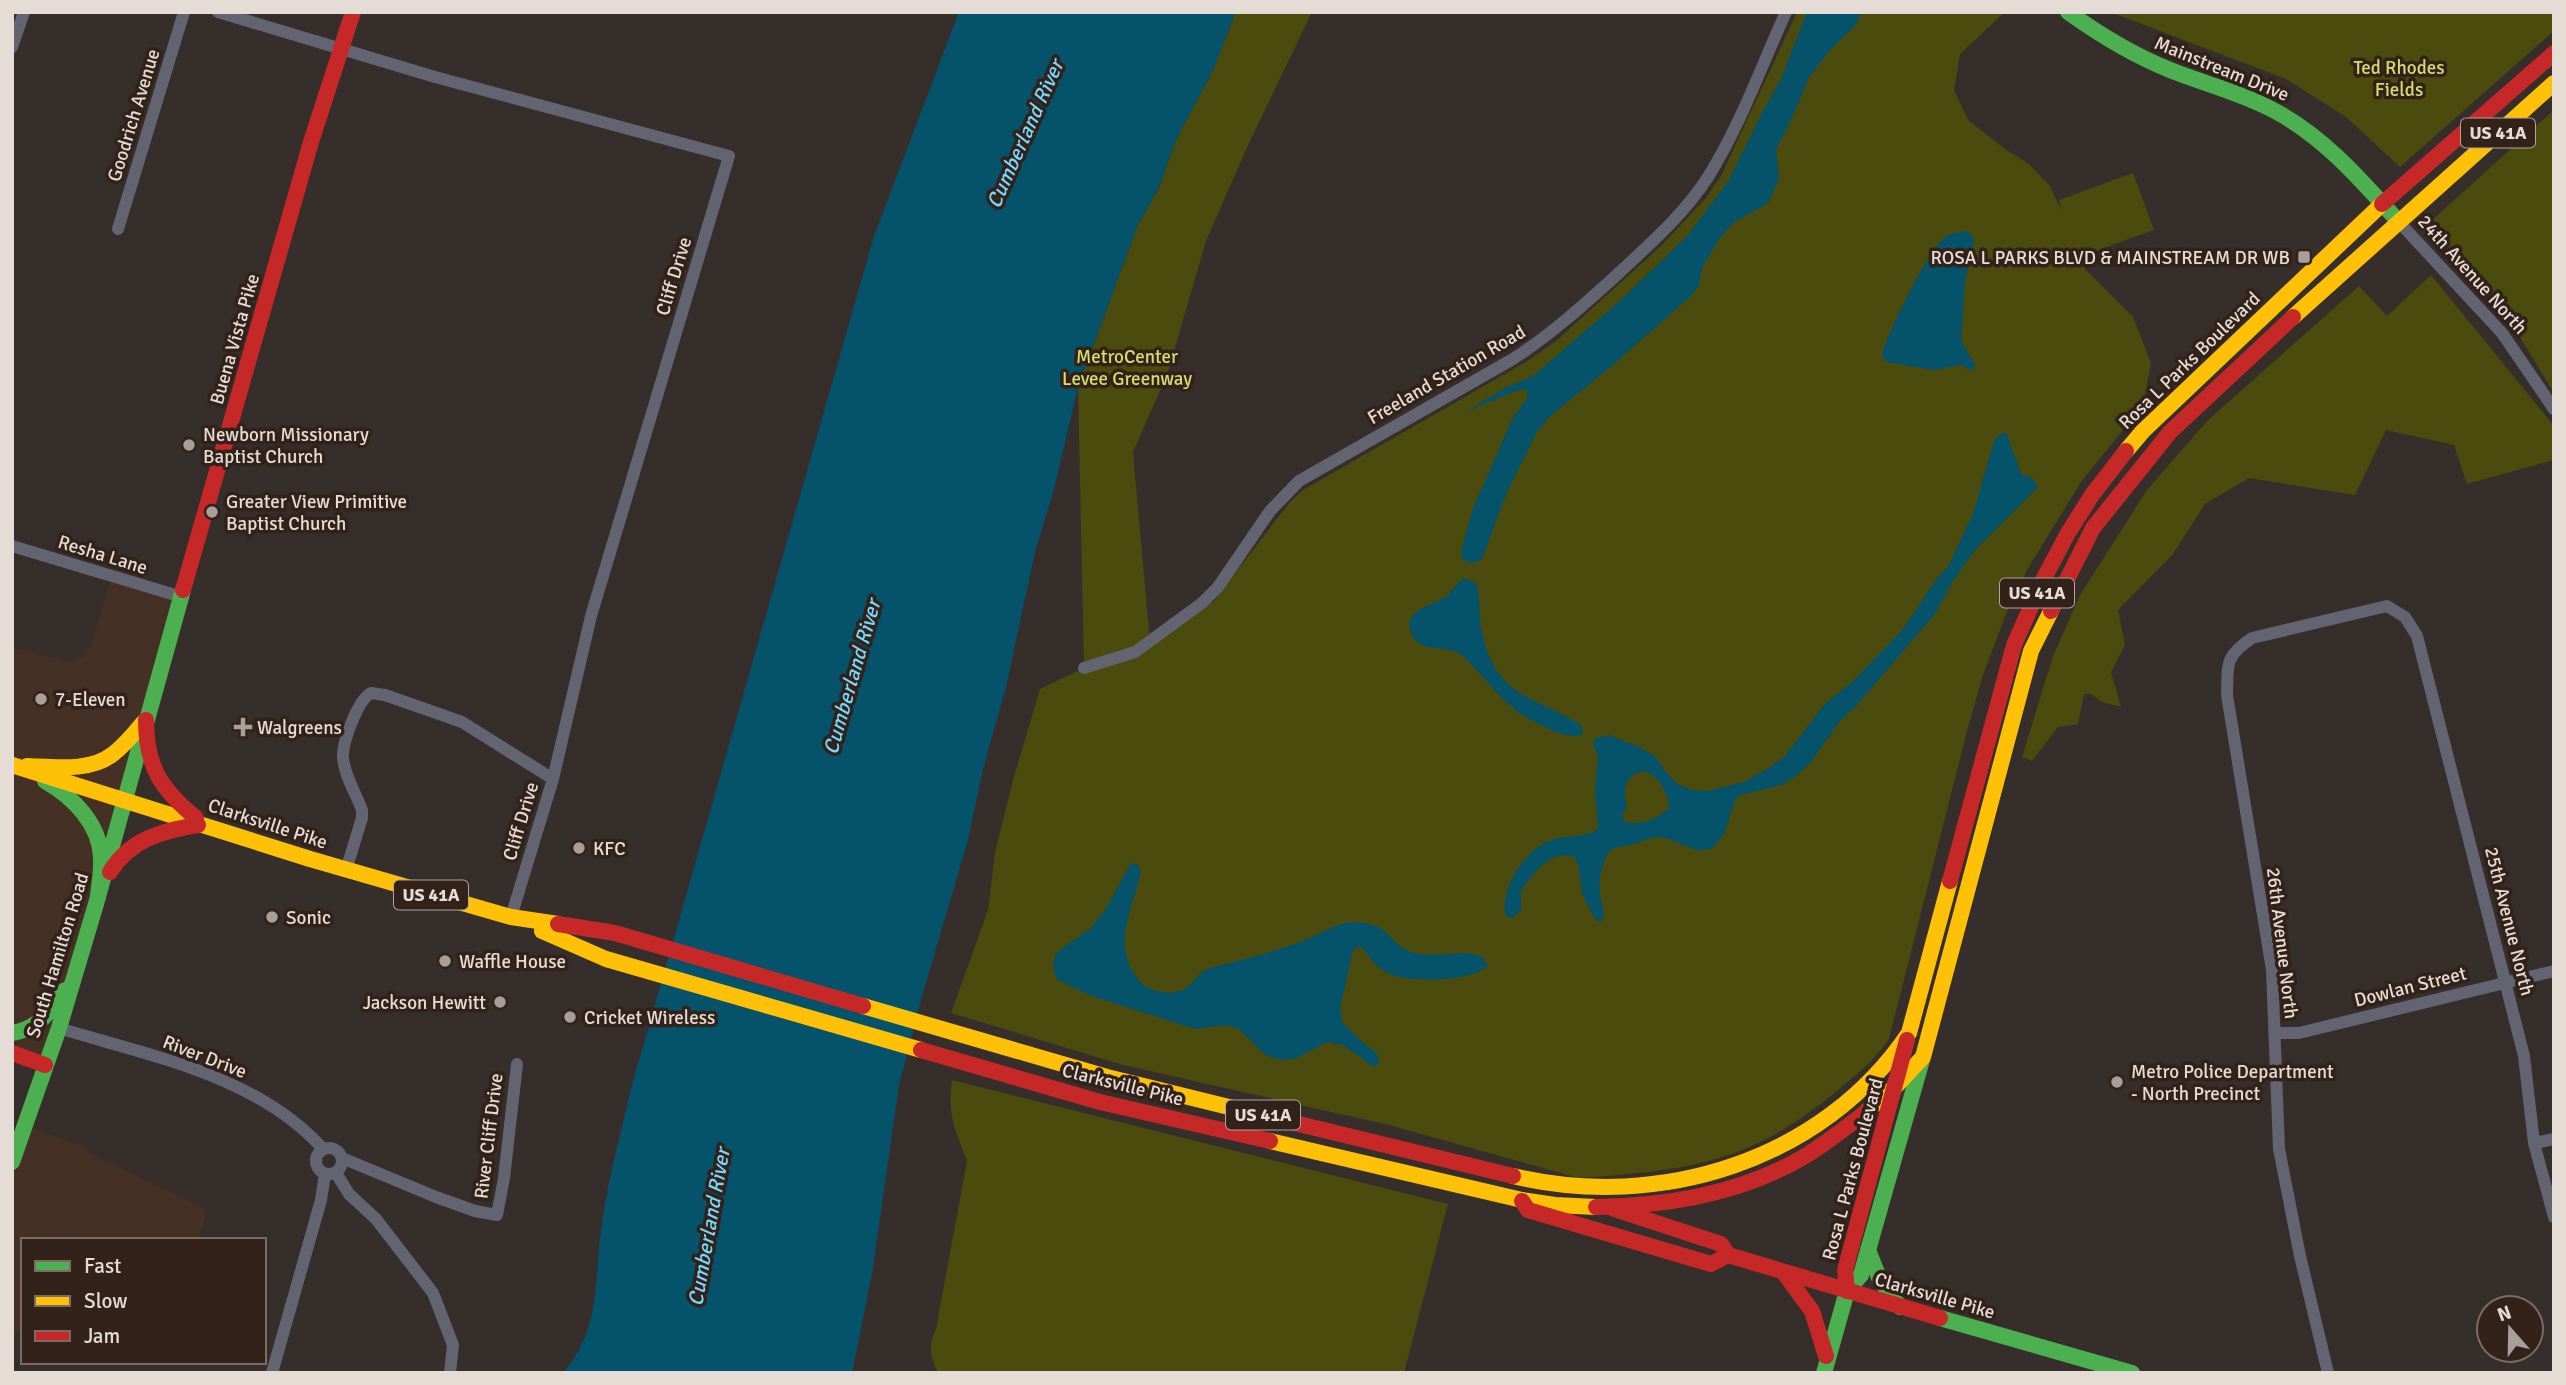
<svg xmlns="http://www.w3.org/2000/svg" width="2566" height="1385" viewBox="0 0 2566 1385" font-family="Signika,sans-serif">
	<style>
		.built { fill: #443025 }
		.green { fill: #4a4b0c }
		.water { fill: #05536b; fill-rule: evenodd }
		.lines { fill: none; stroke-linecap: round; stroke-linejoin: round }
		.street { stroke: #636471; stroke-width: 12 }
		.fast { stroke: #4caf50; stroke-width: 16 }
		.slow { stroke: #ffc107; stroke-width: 16 }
		.jam { stroke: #c62828; stroke-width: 16 }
		.poi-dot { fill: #a89f9a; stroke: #32221a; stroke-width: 2.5 }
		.labels { text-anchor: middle; stroke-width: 7; stroke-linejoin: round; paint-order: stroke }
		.shield { fill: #32221a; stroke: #b0a49e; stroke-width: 2 }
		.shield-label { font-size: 18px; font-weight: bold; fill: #e6dcd6 }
		.park-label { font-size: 19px; fill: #d6dd70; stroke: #32221a }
		.street-label { font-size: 19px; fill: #e6dcd6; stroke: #32221a }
		.poi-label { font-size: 19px; fill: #e6dcd6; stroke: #32221a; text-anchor: start }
		.water-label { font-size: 21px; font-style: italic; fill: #77d9fe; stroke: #32221a }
	</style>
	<rect width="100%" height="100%" fill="#362e2a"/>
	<g class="built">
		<polygon points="112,576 182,597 45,1065 12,1053 12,647 69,662 83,657 92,642"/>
		<polygon points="29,1127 89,1148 88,1153 203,1207 205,1218 199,1240 23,1240 23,1334 12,1332 12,1179"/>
	</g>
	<g class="green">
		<path d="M1236 12H1312L1249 143 1206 241 1167 375 1133 452 1150 643 1214 601 1289 503 1303 490 1529 360 1556 341 1661 246 1705 199 1721 176 1797 12H2005L1960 54 1954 90 1968 120 2005 149 2029 164 2050 186 2061 210 2059 200 2133 173 2154 230 2079 257 2085 269 2133 317 2151 363 2143 405 2081 482 2027 570 2006 614 1983 675 1967 731 1889 1039C1875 1060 1856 1075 1837 1091 1771 1145 1723 1164 1638 1173 1617 1175 1596 1178 1575 1177L1389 1125 1123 1065 951 1013 988 910 995 852 1013 780 1040 689 1084 668 1078 387 1137 227 1160 185 1175 142 1212 72Z"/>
		<polygon points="2110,12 2554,12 2554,31 2400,167 2346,117 2286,79"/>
		<polygon points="2554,110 2554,393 2510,321 2421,230"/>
		<polygon points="2431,275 2554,426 2554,460 2467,484 2454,445 2386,430 2355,495 2249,478 2205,504 2173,554 2118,610 2125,645 2111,672 2121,707 2102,702 2091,694 2084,694 2078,724 2058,727 2032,761 2022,757 2053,656 2080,595 2147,490 2207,421 2359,286 2387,316"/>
		<path d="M952 1080 1448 1204 1404 1373H938C930 1358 928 1344 936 1329L967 1161C955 1130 947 1114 952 1080Z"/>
	</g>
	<g class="water">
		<path d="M959 12H1236L1212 72 1175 142 1160 185 1137 227 1078 387 1054 489 1035 552 1006 687 983 769 968 840 923 993 899 1085 872 1274 852 1373H563C604 1325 593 1274 603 1216 610 1172 622 1128 632 1085L874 236Z"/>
		<path d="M1807 12H1862L1855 26 1830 50 1809 77 1792 118 1776 150 1779 179 1768 203 1733 223 1719 239 1702 268 1699 285 1692 295 1614 364 1548 418 1537 432 1506 494 1482 559C1475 564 1466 565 1461 556V551L1473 508 1512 420 1528 396 1527 391 1523 389 1516 391 1465 412 1505 388 1533 376 1621 300 1688 235 1729 180 1761 115 1781 79Z"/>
		<path d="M1968 231 1973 237 1974 243 1965 282 1961 341 1976 366 1970 371 1962 365 1933 370 1886 362 1882 354C1888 333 1929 246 1947 236 1952 232 1961 232 1968 231Z"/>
		<path d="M2006 432 2021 474 2032 478 2038 487 1975 550 1953 581 1934 615 1856 706 1839 722 1811 762 1796 776 1781 785 1738 796C1729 809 1730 828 1719 841 1702 863 1678 838 1659 837 1650 837 1642 842 1633 844 1627 846 1619 847 1612 848 1603 860 1598 877 1600 892 1601 903 1606 911 1602 921H1596L1582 894 1578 863 1573 856C1553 852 1541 864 1530 879 1526 883 1522 888 1521 894 1520 906 1526 909 1512 918L1505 915C1501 886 1526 847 1554 839 1569 835 1585 838 1598 829L1595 790 1598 755 1593 745 1595 738 1609 735 1641 748 1656 757 1665 771 1677 784 1692 790 1708 791 1744 782 1769 768 1784 757 1825 704 1853 681 1903 629 1937 578 1948 567 1973 514 1994 441 1999 435ZM1643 771C1658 774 1669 794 1669 808 1657 819 1640 827 1624 821L1622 816 1627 805C1622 790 1626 774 1643 771Z"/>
		<path d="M1464 578 1476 583C1480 598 1479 612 1481 627 1494 698 1531 694 1581 725L1583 734C1571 741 1545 727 1533 721 1503 706 1487 679 1463 656 1447 642 1416 657 1410 629 1406 610 1429 606 1442 599 1453 594 1454 583 1464 578Z"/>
		<path d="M1131 863 1138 865 1141 871C1134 906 1114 937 1132 970 1137 979 1142 986 1151 989 1160 993 1173 994 1183 990 1193 985 1197 974 1207 969 1238 961 1270 953 1300 942 1323 934 1339 919 1365 923 1392 928 1392 947 1414 953 1438 959 1461 948 1483 957L1488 966C1471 982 1414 982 1392 975 1377 970 1370 956 1360 946L1353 950 1340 1008 1342 1022 1359 1039 1376 1053 1380 1062 1374 1067 1343 1045 1328 1042 1294 1059 1281 1060 1265 1055 1239 1029 1225 1025 1195 1029 1089 995 1056 979 1053 965 1056 953 1091 928 1105 910Z"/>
	</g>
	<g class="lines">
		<g class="street">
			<polyline points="218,12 435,77 729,156 591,616 553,779 511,917"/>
			<polyline points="12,47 24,12"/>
			<polyline points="2398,221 2502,333 2554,409"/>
			<polyline points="118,229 184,12"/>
			<polyline points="12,546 182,597"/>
			<path d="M1084 668 1135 652 1202 603 1218 587 1270 511 1299 481 1513 359C1553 333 1586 303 1621 271 1652 242 1685 213 1708 177 1740 126 1761 67 1786 12"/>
			<path d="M346 870 362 818V810C356 794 344 774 343 758 342 742 358 700 371 693L385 695 462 722 553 779"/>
			<path d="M59 1028C149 1056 257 1075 323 1149"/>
			<polyline points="2275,1033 2299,1033 2554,971"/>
			<polyline points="2534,1143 2554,1139"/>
			<circle cx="329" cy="1161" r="13"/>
			<polyline points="342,1158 436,1197 475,1211 497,1215 504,1178 517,1064"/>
			<polyline points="336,1173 349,1194 376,1219 433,1293 453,1345 450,1373"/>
			<polyline points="272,1373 321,1200 325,1174"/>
			<path d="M2328 1373 2300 1256 2279 1149 2272 970 2227 695C2228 664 2224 657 2252 638L2387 606 2405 617 2417 636 2524 1056 2534 1143 2554 1217"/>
		</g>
		<g class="fast">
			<path d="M2068 12C2100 35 2133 55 2170 70 2205 84 2242 93 2275 111 2324 137 2361 180 2398 221"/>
			<path d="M45 781C73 797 100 824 101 858 102 871 99 884 98 897"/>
			<path d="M12 1033C38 1029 51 1011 65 990"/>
			<polyline points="12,1162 59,1028 96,904 183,590"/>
			<polyline points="1868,1250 1880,1280 1900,1307"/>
			<polyline points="1940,1318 2132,1373"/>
			<polyline points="1824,1373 1847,1291 1861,1275 1922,1060"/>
		</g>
		<g class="slow">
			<polyline points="2293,317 2554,83"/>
			<polyline points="2126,451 2143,431 2382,204"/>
			<polyline points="12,765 310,859 511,917 558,924"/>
			<path d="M27 766C55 767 90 772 113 754 125 745 134 733 144 722"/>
			<polyline points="542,931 606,959 921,1050"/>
			<polyline points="863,1006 1107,1077 1233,1108"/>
			<polyline points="1866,1112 1896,1086 1923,1057 2031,651 2051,611"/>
			<polyline points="1270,1141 1522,1200 1555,1205 1596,1207"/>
			<path d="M1513 1176C1659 1211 1823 1161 1909 1033L1950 881"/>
		</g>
		<g class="jam">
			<polyline points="2382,204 2554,53"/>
			<polyline points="183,590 311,142 353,12"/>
			<polyline points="2051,611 2093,528 2170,432 2293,317"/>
			<path d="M146 720C146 767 161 789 196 818"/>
			<path d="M110 872C130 839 162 831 198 825"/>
			<polyline points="1950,881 2014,645 2043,580 2068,533 2092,495 2126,451"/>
			<polyline points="558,924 615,933 863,1006"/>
			<polyline points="921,1050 1100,1102 1270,1141"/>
			<polyline points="12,1053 45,1065"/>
			<polyline points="1233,1108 1513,1176"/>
			<polyline points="1522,1201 1528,1210 1711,1264 1728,1255"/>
			<path d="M1596 1207C1666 1206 1738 1194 1800 1159 1823 1146 1845 1128 1866 1112"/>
			<polyline points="1614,1209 1721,1244 1728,1255 1940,1318"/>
			<polyline points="1784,1273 1812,1311 1826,1356"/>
			<polyline points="1847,1291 1845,1270 1907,1040"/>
		</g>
	</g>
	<g class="poi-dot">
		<rect x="2297" y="250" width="14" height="14" rx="3.5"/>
		<circle cx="189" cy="445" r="7"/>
		<circle cx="212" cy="512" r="7"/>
		<circle cx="41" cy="699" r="7"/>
		<path d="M239.5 716.5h7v7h7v7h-7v7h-7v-7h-7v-7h7z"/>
		<circle cx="579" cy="848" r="7"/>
		<circle cx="272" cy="917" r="7"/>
		<circle cx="445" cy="961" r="7"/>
		<circle cx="500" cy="1002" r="7"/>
		<circle cx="570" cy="1017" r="7"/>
		<circle cx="2117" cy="1082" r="7"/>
	</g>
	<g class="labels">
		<g class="shield">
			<rect x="2461" y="118.5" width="74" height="29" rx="5"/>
			<rect x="2000" y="578.5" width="74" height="29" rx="5"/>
			<rect x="394" y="880.5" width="74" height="29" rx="5"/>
			<rect x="1226" y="1100.5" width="74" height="29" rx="5"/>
		</g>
		<g class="shield-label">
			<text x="2498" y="139">US 41A</text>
			<text x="2037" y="599">US 41A</text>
			<text x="431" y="901">US 41A</text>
			<text x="1263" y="1121">US 41A</text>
		</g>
		<g class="park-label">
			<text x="2399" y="74">Ted Rhodes<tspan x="2399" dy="22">Fields</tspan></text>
			<text x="1127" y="363">MetroCenter<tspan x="1127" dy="22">Levee Greenway</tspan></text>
		</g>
		<g class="street-label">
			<text transform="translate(2222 68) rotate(22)" y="7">Mainstream Drive</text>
			<text transform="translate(133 115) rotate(-73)" y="7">Goodrich Avenue</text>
			<text transform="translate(2473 274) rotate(48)" y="7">24th Avenue North</text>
			<text transform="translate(673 276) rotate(-73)" y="7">Cliff Drive</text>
			<text transform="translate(234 339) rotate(-74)" y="7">Buena Vista Pike</text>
			<text transform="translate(2189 360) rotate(-44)" y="7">Rosa L Parks Boulevard</text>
			<text transform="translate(1446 374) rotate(-30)" y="7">Freeland Station Road</text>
			<text transform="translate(103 554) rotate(17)" y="7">Resha Lane</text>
			<text transform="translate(520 821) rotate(-73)" y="7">Cliff Drive</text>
			<text transform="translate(268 823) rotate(18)" y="7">Clarksville Pike</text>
			<text transform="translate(2510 921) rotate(76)" y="7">25th Avenue North</text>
			<text transform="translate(2283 943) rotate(83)" y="7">26th Avenue North</text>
			<text transform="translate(57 955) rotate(-73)" y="7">South Hamilton Road</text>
			<text transform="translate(2410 986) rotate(-14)" y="7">Dowlan Street</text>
			<text transform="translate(205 1056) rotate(21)" y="7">River Drive</text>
			<text transform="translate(1123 1084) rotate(14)" y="7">Clarksville Pike</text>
			<text transform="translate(488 1136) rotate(-83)" y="7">River Cliff Drive</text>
			<text transform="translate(1852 1169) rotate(-75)" y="7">Rosa L Parks Boulevard</text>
			<text transform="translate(1935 1295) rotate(16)" y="7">Clarksville Pike</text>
		</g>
		<g class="poi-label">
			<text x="2290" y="264" text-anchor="end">ROSA L PARKS BLVD &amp; MAINSTREAM DR WB</text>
			<text x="203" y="441">Newborn Missionary<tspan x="203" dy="22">Baptist Church</tspan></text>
			<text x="226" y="508">Greater View Primitive<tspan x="226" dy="22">Baptist Church</tspan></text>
			<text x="55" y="706">7-Eleven</text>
			<text x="257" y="734">Walgreens</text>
			<text x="593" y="855">KFC</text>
			<text x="286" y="924">Sonic</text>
			<text x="459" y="968">Waffle House</text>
			<text x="486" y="1009" text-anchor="end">Jackson Hewitt</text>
			<text x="584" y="1024">Cricket Wireless</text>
			<text x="2131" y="1078">Metro Police Department<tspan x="2131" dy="22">- North Precinct</tspan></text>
		</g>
		<g class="water-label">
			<text transform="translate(1025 134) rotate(-66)" y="7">Cumberland River</text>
			<text transform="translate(852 677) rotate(-74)" y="7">Cumberland River</text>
			<text transform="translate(709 1227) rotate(-80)" y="7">Cumberland River</text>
		</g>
	</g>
	<rect width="2566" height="1385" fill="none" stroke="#e6dcd6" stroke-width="28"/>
	<rect x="21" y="1238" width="245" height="126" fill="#32221a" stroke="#7a6c65" stroke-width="2"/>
	<rect x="35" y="1261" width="35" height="10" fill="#4caf50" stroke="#7a6c65" stroke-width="2"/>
	<text x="84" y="1273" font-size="21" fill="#e6dcd6">Fast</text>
	<rect x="35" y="1296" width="35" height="10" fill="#ffc107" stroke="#7a6c65" stroke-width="2"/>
	<text x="84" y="1308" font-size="21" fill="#e6dcd6">Slow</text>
	<rect x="35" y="1331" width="35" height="10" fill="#c62828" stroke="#7a6c65" stroke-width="2"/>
	<text x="84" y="1343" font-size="21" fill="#e6dcd6">Jam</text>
	<g transform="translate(2510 1329) rotate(340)"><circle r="33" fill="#32221a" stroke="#7a6c65" stroke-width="2"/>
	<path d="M0-5L12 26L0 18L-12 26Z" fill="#a89f9a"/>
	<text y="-10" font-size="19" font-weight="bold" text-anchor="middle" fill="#e6dcd6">N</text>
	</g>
</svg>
